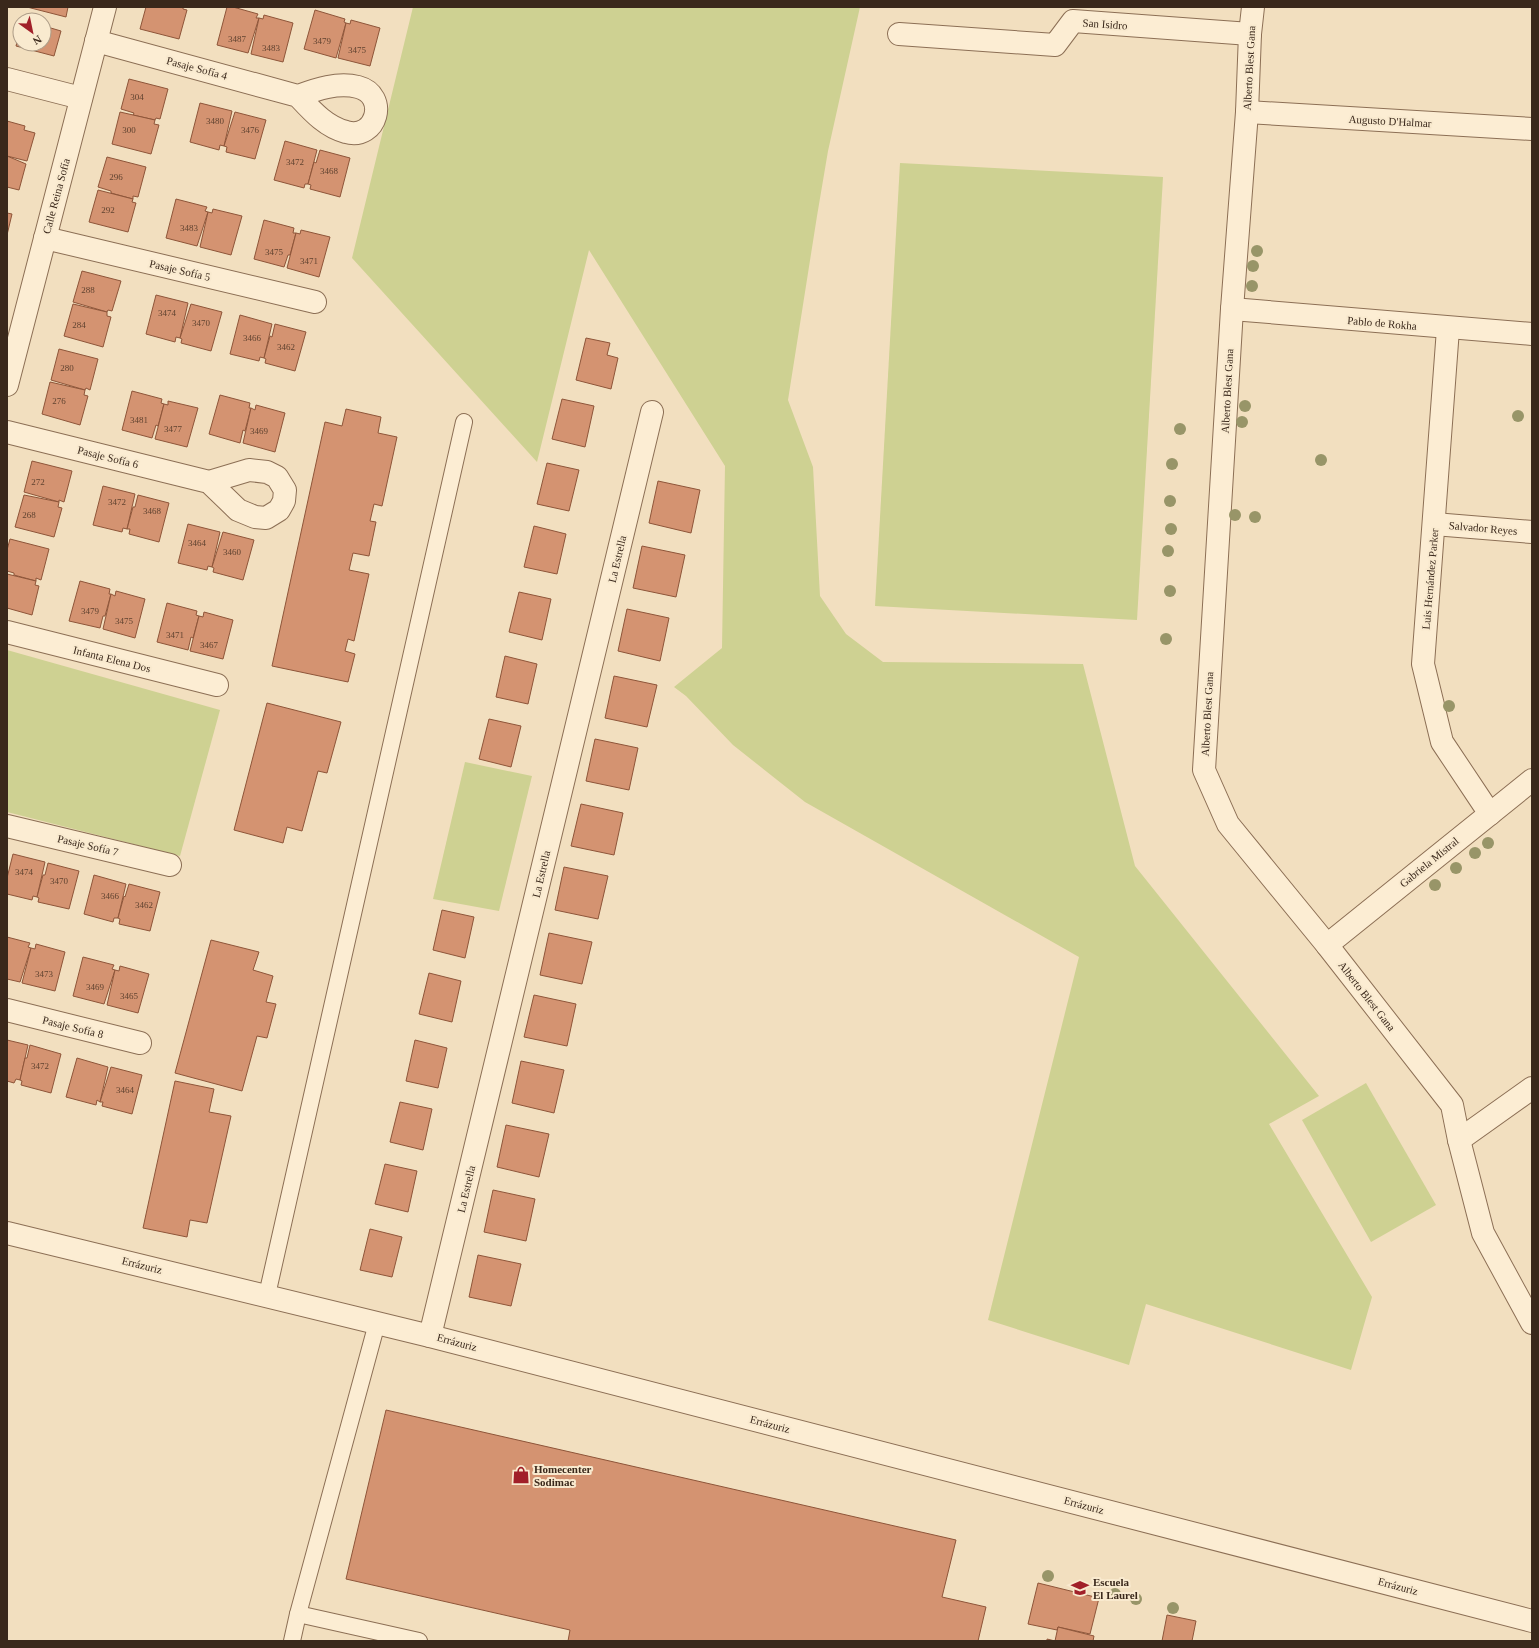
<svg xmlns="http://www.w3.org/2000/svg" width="1539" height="1648" viewBox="0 0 1539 1648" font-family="Georgia,serif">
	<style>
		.green { fill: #ced192 }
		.building { fill: #d49371; stroke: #8e5539 }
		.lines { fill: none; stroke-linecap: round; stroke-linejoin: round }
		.service-casing { stroke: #8c6f55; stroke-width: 18 }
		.minor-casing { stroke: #8c6f55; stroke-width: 24 }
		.tertiary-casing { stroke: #8c6f55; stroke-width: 24 }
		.service { stroke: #fcedd3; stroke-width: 16 }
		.minor { stroke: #fcedd3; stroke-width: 22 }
		.tertiary { stroke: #fcedd3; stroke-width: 22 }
		.tree { fill: #989568 }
		.labels { text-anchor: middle; stroke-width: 4; stroke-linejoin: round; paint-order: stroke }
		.number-label { font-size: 9px; fill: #604330 }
		.street-label { font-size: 11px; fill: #3a281b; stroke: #f9eacf }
		.poi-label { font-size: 11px; font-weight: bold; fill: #3a281b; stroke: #f9eacf; text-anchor: start }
	</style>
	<rect width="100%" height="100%" fill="#f2dfbf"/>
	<g class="green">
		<polygon points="413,7 860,7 828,151 817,216 788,400 813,467 820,596 846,634 883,662 1083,664 1135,866 1319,1096 1269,1124 1372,1297 1351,1370 1146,1304 1129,1365 988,1320 1079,957 805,802 733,745 686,696 674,687 722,648 725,466 589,250 537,462 352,258"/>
		<polygon points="900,163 1163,177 1137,620 875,606"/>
		<polygon points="7,650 220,710 180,856 7,812"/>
		<polygon points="465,762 532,776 499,911 433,899"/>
		<polygon points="1366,1083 1436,1205 1371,1242 1302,1120"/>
	</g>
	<g class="building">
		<polygon points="27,7 68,7 66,17"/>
		<polygon points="146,7 183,7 183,9 187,10 179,39 140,29"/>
		<polygon points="227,7 233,7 258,14 256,18 259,18 248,53 217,45"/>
		<polygon points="315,10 345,19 344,22 346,23 336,58 304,49"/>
		<polygon points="264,15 293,23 283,62 251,54 259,18 263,19"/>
		<polygon points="351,20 380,28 370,66 338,58 346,23 350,24"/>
		<polygon points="44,26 61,31 54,56 16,46 20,31 20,44 44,44"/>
		<polygon points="129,79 168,89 160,119 156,118 155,120 133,115 134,113 121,109"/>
		<polygon points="200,103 232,111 224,146 220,145 219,150 190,142"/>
		<polygon points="120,112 155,120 154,124 159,125 151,154 112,144"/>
		<polygon points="235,112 266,120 255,159 226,152 227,147 224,146"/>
		<polygon points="7,121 25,126 24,130 35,133 27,161 7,156"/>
		<polygon points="285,141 317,150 308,184 305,184 304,188 274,180"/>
		<polygon points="320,150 350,158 340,197 310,189 311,185 308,184 314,162 316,163"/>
		<polygon points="7,156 26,164 19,190 7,187"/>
		<polygon points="107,157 146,167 138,197 133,196 133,199 111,193 111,191 98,187"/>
		<polygon points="98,190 133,199 132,202 136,203 128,232 89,222"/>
		<polygon points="176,199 207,207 205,211 208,212 197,246 166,238"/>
		<polygon points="213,209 242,216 231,255 200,247 208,212 212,213"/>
		<polygon points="7,213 12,214 7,235"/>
		<polygon points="264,220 294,228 293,233 296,233 290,255 288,255 284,267 254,259"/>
		<polygon points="301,230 330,237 319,277 287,268 296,233 300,234"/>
		<polygon points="82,271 121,281 112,311 108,310 107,312 73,302"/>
		<polygon points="156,295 188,303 180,338 176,337 175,342 146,334"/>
		<polygon points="73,304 107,312 107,316 111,317 103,347 64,336"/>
		<polygon points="191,304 222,312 211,351 181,343 182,339 180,338"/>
		<polygon points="240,315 272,324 264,358 260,357 259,361 230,354"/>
		<polygon points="275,324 306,332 295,371 265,363 266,359 264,358 270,336 272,337"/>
		<polygon points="586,338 610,343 607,355 618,358 611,389 576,380"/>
		<polygon points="59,349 98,359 90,390 86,388 85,390 51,380"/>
		<polygon points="50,382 85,390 84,395 88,396 80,425 42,414"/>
		<polygon points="132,391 162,399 161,403 164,404 158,426 156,425 152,438 122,430"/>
		<polygon points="220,395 250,403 249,408 251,408 245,431 243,430 240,443 209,434"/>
		<polygon points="562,399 594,406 585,447 552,439"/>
		<polygon points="168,401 198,408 187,447 155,439 164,404 168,405"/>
		<polygon points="256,405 285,413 275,452 243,443 251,408 255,410"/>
		<polygon points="346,409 381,417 378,433 397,437 382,506 374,504 370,521 376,522 369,556 353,553 349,570 369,574 354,641 348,639 345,651 355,654 348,682 272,666 325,422 342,426"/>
		<polygon points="32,461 72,471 64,502 59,500 59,502 24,492"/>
		<polygon points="547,463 579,470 569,511 537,504"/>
		<polygon points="658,481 700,490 691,533 649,523"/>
		<polygon points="103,486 135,494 127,529 123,528 122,532 93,525"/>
		<polygon points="24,495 59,502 58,507 62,508 54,537 15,527"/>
		<polygon points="138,495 169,503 159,542 129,534 130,529 127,529 133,507 135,507"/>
		<polygon points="188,524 220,532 212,567 208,566 207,570 178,563"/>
		<polygon points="534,526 566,534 557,574 524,567"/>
		<polygon points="223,532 254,540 243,580 213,572 214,568 212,567"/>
		<polygon points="10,539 49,549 41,580 36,578 36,581 14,575 14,573 7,571 7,550"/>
		<polygon points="642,546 685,555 676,597 633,588"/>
		<polygon points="7,574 36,581 35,585 39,586 32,615 7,608"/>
		<polygon points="80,581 110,589 109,594 111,594 105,616 103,616 100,628 69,621"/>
		<polygon points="116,591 145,599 135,638 103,629 111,594 115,596"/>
		<polygon points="519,592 551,599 542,640 509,632"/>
		<polygon points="167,603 197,611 196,615 199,616 193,638 191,637 188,650 157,642"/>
		<polygon points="627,609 669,618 660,661 618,651"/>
		<polygon points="204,612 233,620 223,659 190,651 199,616 203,617"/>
		<polygon points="505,656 537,664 528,704 496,697"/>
		<polygon points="614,676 657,685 647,727 605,718"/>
		<polygon points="267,703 341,722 327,773 318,771 302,831 287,827 283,843 234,830"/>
		<polygon points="489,719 521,726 511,767 479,759"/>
		<polygon points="595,739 638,748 629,790 586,781"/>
		<polygon points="581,804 623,813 614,855 571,846"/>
		<polygon points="13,854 45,862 37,897 33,896 32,900 7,894 7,878"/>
		<polygon points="48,863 79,871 69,909 38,902 39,898 37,897 43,875 45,875"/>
		<polygon points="564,867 608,876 598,919 555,910"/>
		<polygon points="94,875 126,884 118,918 114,918 113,922 84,914"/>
		<polygon points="129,884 160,892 150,931 119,924 120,919 118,918 124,896 125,897"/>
		<polygon points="442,910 474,917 465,958 433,950"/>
		<polygon points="549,933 592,942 582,984 540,975"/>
		<polygon points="7,937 30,943 28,947 31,948 20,982 7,979"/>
		<polygon points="211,940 259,952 253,970 273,976 266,1002 276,1004 267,1038 257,1036 242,1091 175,1073"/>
		<polygon points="36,944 65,952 55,991 22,983 31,948 35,949"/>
		<polygon points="83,957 114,965 112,969 115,970 104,1004 73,996"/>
		<polygon points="120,966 149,974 138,1013 107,1005 115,970 119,971"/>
		<polygon points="429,973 461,981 452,1022 419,1014"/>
		<polygon points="534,995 576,1004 567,1046 524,1037"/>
		<polygon points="7,1040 28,1045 20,1080 16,1079 14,1083 7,1081"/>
		<polygon points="415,1040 447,1048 438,1088 406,1081"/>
		<polygon points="30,1045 61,1054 51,1093 21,1085 22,1081 20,1080 25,1058 27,1058"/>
		<polygon points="77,1058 108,1067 100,1102 97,1100 96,1105 66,1097"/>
		<polygon points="521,1061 564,1070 554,1113 512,1103"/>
		<polygon points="111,1067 142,1075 132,1114 102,1106 103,1102 100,1102"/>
		<polygon points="175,1081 214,1089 209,1112 231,1116 207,1223 190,1220 187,1237 143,1228"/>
		<polygon points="400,1102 432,1109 423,1150 390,1142"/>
		<polygon points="506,1125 549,1134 539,1177 497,1167"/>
		<polygon points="385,1164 417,1171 408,1212 375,1204"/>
		<polygon points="493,1190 535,1199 526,1241 484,1232"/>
		<polygon points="370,1229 402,1237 392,1277 360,1270"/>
		<polygon points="478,1255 521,1264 511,1306 469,1297"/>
		<polygon points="386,1410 956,1540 942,1597 986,1607 978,1641 568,1641 570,1630 346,1579"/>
		<polygon points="1038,1583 1099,1598 1090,1634 1058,1627 1057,1630 1028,1624"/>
		<polygon points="1167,1615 1196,1621 1192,1641 1162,1641"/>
		<polygon points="1058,1627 1094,1636 1093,1641 1047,1641 1047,1639 1055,1641"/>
	</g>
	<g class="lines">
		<g class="service-casing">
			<g id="service">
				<polyline points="267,1295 464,422"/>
				<polyline points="298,1614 419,1641"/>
				<polyline points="292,1641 298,1614 377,1323"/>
			</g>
		</g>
		<g class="minor-casing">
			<g id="minor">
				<polyline points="899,34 1055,45 1073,21 1250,34"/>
				<path d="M96 41 298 96C312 111 326 127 346 132 377 141 389 95 358 87 338 82 317 89 298 96"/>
				<polyline points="7,79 81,98"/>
				<polyline points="1247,112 1532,129"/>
				<polyline points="45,238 315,302"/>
				<polyline points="1232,309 1532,334"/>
				<polyline points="1448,329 1423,664 1442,742 1490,814"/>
				<polyline points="7,385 105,7"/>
				<polyline points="7,432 209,482 249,470 267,472 277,477 285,490 284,501 279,510 266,518 255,517 238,510 209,482"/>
				<polyline points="1434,524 1532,532"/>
				<polyline points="7,632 217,685"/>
				<polyline points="7,826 170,865"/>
				<polyline points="1327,945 1532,780"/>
				<polyline points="7,1010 140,1043"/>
				<polyline points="1459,1140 1532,1088"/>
				<polyline points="430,1336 652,412"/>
			</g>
		</g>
		<g class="tertiary-casing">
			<g id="tertiary">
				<polyline points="1253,7 1250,34 1247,112 1232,309 1204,770 1228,824 1327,945 1452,1105 1459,1140 1483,1233 1532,1323"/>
				<polyline points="7,1233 430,1336 1532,1621"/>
			</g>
		</g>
		<use href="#service" class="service"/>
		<use href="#minor" class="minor"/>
		<use href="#tertiary" class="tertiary"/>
	</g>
	<g class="tree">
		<circle cx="1257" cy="251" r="6"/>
		<circle cx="1253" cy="266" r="6"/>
		<circle cx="1252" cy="286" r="6"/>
		<circle cx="1245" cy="406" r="6"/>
		<circle cx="1518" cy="416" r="6"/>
		<circle cx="1242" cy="422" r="6"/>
		<circle cx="1180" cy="429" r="6"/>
		<circle cx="1321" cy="460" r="6"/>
		<circle cx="1172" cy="464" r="6"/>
		<circle cx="1170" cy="501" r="6"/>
		<circle cx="1235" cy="515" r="6"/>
		<circle cx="1255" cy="517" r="6"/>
		<circle cx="1171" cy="529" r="6"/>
		<circle cx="1168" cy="551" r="6"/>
		<circle cx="1170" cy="591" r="6"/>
		<circle cx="1166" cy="639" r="6"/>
		<circle cx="1449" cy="706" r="6"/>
		<circle cx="1488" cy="843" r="6"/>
		<circle cx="1475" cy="853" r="6"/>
		<circle cx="1456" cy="868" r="6"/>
		<circle cx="1435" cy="885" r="6"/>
		<circle cx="1048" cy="1576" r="6"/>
		<circle cx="1115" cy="1594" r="6"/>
		<circle cx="1136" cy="1599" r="6"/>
		<circle cx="1173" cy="1608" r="6"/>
	</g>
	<defs>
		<g id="shop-bare" transform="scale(1.38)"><path d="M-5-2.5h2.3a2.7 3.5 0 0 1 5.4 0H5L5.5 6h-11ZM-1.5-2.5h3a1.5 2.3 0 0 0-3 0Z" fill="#a12029" stroke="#f9eacf" stroke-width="2.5" paint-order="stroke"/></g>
		<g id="school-bare" transform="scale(1.38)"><path d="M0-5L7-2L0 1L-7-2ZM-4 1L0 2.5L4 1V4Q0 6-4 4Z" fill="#a12029" stroke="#f9eacf" stroke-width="2.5" paint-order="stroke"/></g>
	</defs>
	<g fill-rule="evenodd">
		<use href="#shop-bare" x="521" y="1475"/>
		<use href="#school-bare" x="1080" y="1588"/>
	</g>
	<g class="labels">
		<g class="number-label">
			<text x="237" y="42">3487</text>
			<text x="322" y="44">3479</text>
			<text x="271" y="51">3483</text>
			<text x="357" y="53">3475</text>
			<text x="137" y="100">304</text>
			<text x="215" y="124">3480</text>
			<text x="129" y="133">300</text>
			<text x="250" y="133">3476</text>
			<text x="295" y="165">3472</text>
			<text x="329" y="174">3468</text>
			<text x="116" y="180">296</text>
			<text x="108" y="213">292</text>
			<text x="189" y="231">3483</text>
			<text x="274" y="255">3475</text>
			<text x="309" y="264">3471</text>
			<text x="88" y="293">288</text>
			<text x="167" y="316">3474</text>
			<text x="201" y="326">3470</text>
			<text x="79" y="328">284</text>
			<text x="252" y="341">3466</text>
			<text x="286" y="350">3462</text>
			<text x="67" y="371">280</text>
			<text x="59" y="404">276</text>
			<text x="139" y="423">3481</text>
			<text x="173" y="432">3477</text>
			<text x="259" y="434">3469</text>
			<text x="38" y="485">272</text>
			<text x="117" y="505">3472</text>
			<text x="152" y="514">3468</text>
			<text x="29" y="518">268</text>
			<text x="197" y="546">3464</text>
			<text x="232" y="555">3460</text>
			<text x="90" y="614">3479</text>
			<text x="124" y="624">3475</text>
			<text x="175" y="638">3471</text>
			<text x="209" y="648">3467</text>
			<text x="24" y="875">3474</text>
			<text x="59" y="884">3470</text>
			<text x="110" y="899">3466</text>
			<text x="144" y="908">3462</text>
			<text x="44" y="977">3473</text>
			<text x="95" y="990">3469</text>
			<text x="129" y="999">3465</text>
			<text x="40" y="1069">3472</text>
			<text x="125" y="1093">3464</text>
		</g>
		<g class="street-label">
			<text transform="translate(1105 24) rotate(4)" y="4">San Isidro</text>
			<text transform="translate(197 68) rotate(15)" y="4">Pasaje Sofía 4</text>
			<text transform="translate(1249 68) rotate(-87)" y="4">Alberto Blest Gana</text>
			<text transform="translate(1390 121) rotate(3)" y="4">Augusto D'Halmar</text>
			<text transform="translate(56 196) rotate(-75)" y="4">Calle Reina Sofía</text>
			<text transform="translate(180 270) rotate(13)" y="4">Pasaje Sofía 5</text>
			<text transform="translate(1382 323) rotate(5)" y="4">Pablo de Rokha</text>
			<text transform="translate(1227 391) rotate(-87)" y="4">Alberto Blest Gana</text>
			<text transform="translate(108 457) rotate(14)" y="4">Pasaje Sofía 6</text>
			<text transform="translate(1483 528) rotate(5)" y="4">Salvador Reyes</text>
			<text transform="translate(617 559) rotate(-77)" y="4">La Estrella</text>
			<text transform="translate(1430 579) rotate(-85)" y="4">Luis Hernández Parker</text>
			<text transform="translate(112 659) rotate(14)" y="4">Infanta Elena Dos</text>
			<text transform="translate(1207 714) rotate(-87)" y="4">Alberto Blest Gana</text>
			<text transform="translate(88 845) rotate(13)" y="4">Pasaje Sofía 7</text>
			<text transform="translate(1429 862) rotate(-39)" y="4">Gabriela Mistral</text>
			<text transform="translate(541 874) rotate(-77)" y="4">La Estrella</text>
			<text transform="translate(1367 996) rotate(52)" y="4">Alberto Blest Gana</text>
			<text transform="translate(73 1027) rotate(14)" y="4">Pasaje Sofía 8</text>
			<text transform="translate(466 1189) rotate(-77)" y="4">La Estrella</text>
			<text transform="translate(142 1265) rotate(14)" y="4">Errázuriz</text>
			<text transform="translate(457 1342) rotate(15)" y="4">Errázuriz</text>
			<text transform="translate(770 1424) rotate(15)" y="4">Errázuriz</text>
			<text transform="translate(1084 1505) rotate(15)" y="4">Errázuriz</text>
			<text transform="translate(1398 1586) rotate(15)" y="4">Errázuriz</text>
		</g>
		<g class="poi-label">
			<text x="534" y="1473">Homecenter<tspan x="534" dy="13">Sodimac</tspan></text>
			<text x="1093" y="1586">Escuela<tspan x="1093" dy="13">El Laurel</tspan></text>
		</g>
	</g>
	<rect width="1539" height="1648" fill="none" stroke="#3a281b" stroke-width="16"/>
	<g transform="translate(32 32) rotate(147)"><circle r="19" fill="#f9eacf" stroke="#ad9c87"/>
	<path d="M0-3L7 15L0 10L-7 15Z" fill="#a12029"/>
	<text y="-6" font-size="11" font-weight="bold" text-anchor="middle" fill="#3a281b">N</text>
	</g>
</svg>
